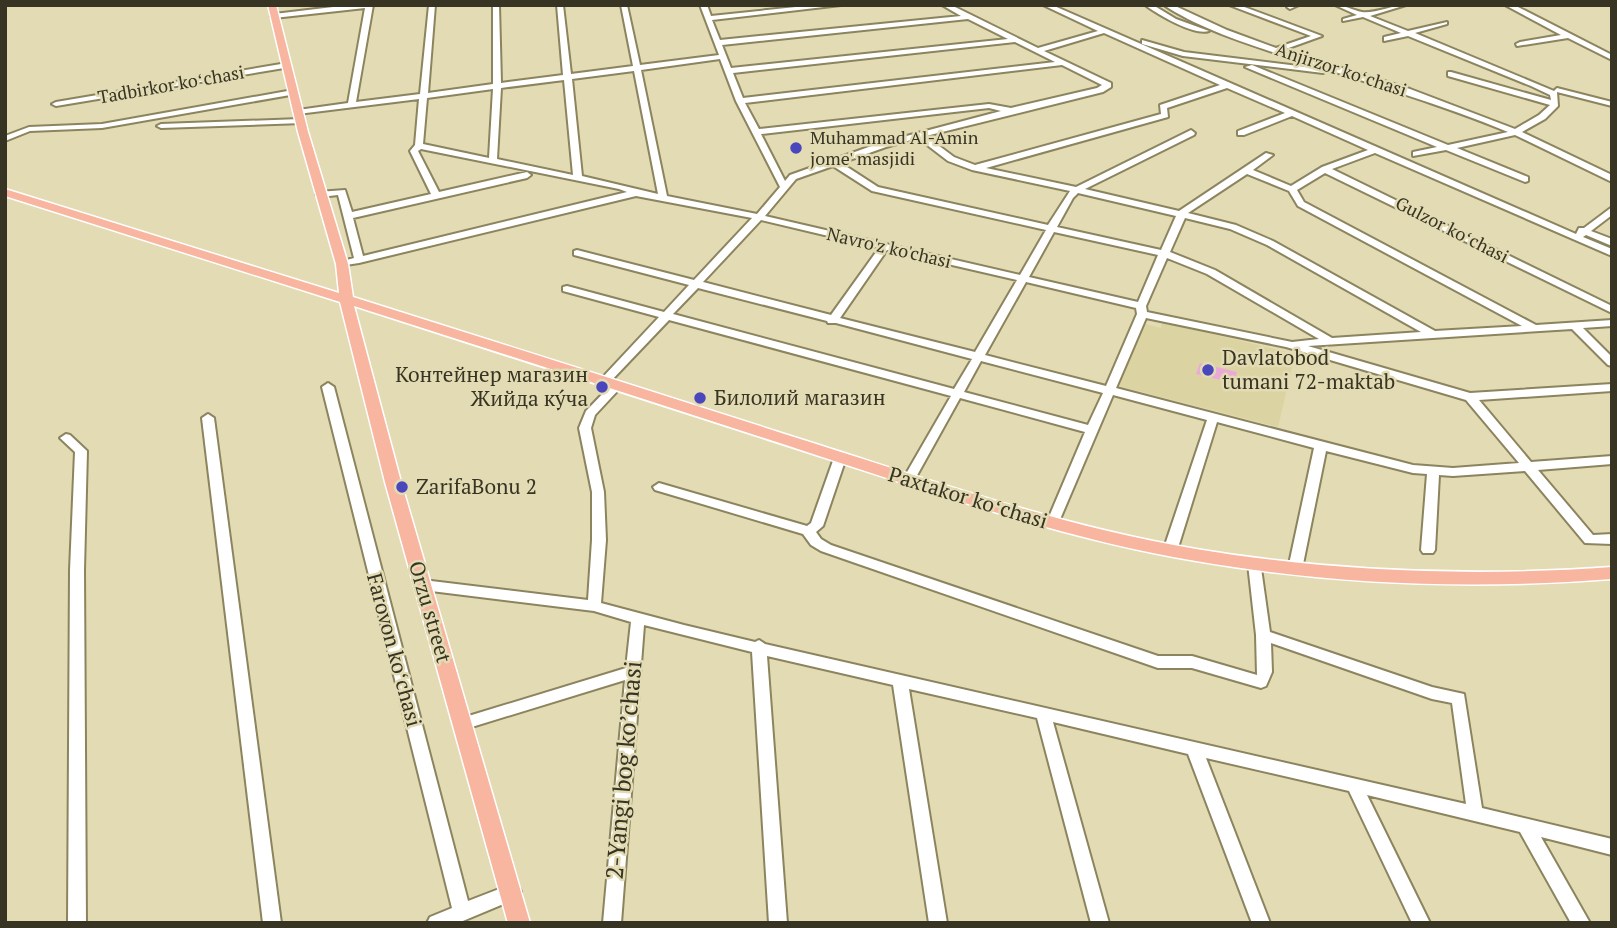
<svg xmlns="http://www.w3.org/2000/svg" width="1617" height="928" viewBox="0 0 1617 928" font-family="'PT Serif',serif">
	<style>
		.built { fill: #dcd3a3 }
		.green { fill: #ebaad6 }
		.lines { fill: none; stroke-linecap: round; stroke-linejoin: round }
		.minor-casing { stroke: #8b845e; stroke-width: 4 }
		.major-casing { stroke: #fff; stroke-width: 3 }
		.minor { fill: #fff; fill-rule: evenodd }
		.major { fill: #f8b5a0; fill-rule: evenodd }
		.poi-dot { fill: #4a46bc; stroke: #e3dbb3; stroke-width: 2.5 }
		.labels { text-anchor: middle; stroke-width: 5; stroke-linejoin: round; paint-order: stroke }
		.far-street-label { font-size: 18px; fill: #373424; stroke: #e3dbb3 }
		.far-poi-label { font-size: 18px; fill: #373424; stroke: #e3dbb3; text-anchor: start }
		.poi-label { font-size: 21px; fill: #373424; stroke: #e3dbb3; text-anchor: start }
		.street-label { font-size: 21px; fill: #373424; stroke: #e3dbb3 }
		.near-street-label { font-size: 24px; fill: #373424; stroke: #e3dbb3 }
	</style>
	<rect width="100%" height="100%" fill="#e3dbb3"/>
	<polygon class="built" points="1162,322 1295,354 1278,427 1119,386 1141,323 1161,328"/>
	<polygon class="green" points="1200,363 1237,372 1234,383 1196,374"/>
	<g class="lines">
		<g class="minor-casing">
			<g id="minor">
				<path d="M350 5H373L356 102 420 94 429 5H435L428 93 493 84V5H499L501 83 563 75 557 5H563L571 74 633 66 621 5H627L640 65 719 55 700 5H707L711 16 815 5H841L712 20 720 40 961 16 942 5H951L1038 48 1098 31 1043 5H1052L1576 234 1579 228H1584L1612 207V215L1591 231 1612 239V246L1586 235 1583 237 1612 249V256L1375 153 1332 169 1612 306V313L1325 173 1297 190 1304 202 1536 325 1612 320V326L1583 328 1612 357V366L1608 365 1572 329 1308 346 1470 393 1612 384V391L1479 400 1531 462 1612 456V464L1538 470 1593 535 1612 534V544L1585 543 1525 471 1453 476 1439 475 1435 550 1433 553H1423L1421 550 1427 474 1413 473 1326 451 1302 569 1300 573H1290L1288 569 1314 448 1217 422 1177 551 1175 554H1165L1163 551 1207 420 1113 395 1058 524 1057 527H1047L1046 524 1085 432 960 398 915 479 909 483 903 479 951 396 669 320 609 383H601L599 381 601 379 659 317 563 291V287L567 286 664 312 689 285 574 255V251L577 250 694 280 752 218 636 196 359 263 339 266V262L354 258 338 195 321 197 316 194 318 192 345 190 352 212 431 194 410 151 415 145 419 99 298 114 294 112 298 110 348 103 365 8 274 18 271 16 274 14ZM968 19 1008 39 731 68 722 45ZM1104 33 1220 85 1160 105 1161 114 975 165 954 157 926 136 1103 92 1111 87V83L1044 51ZM1015 42 1055 62 743 98 733 73ZM720 59 736 101 780 187 757 214 667 196 641 70ZM1062 65 1102 85 1097 88 1011 108 989 104 759 129 745 103ZM634 71 658 194 582 176 572 79ZM564 80 573 175 497 159 501 88ZM1227 88 1285 113 1238 131V135H1244L1292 116 1368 150 1322 167 1291 186 1253 170 1273 155 1266 153 1179 211 1085 189 1194 135 1195 133 1191 130 1076 187 986 168 1168 117 1167 108ZM493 89 489 158 423 144 427 98ZM989 108 1001 111 880 143 790 175 785 181 761 134ZM918 138 948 161 972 170 1070 191 1048 225 878 187 841 163 886 147ZM421 149 619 189 627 192 363 256 353 218 527 178 531 175 527 172 439 192 418 151ZM833 166 872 191 1046 230 1020 275 765 216 796 179ZM1247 174 1289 191 1298 206 1522 326 1435 331 1273 241 1236 225 1188 213ZM1078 193 1176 216 1161 250 1057 227 1073 198ZM1185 218 1230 229 1267 245 1421 332 1332 338 1215 270 1170 252ZM761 220 879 248 831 315 703 282ZM1054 232 1158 255 1138 302 1029 277ZM887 250 1017 280 975 352 840 318ZM1167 258 1207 274 1319 339 1292 342 1147 312 1146 306ZM1026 282 1136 308 1137 314 1106 386 985 355ZM698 288 827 321 828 323H836L972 359 954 389 673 314ZM1146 318 1286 347 1466 400 1519 463 1453 468 1413 465 1116 388ZM981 361 1103 393 1088 425 964 392Z"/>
				<path d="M1145 5H1153L1176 19 1209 31C1194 36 1157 14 1145 5Z"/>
				<path d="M1164 5H1173L1227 30 1276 48 1311 36 1229 5H1239L1322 36 1283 50 1410 89 1515 129 1539 115 1550 105 1448 76V72H1451L1551 100 1550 95 1531 86 1408 36 1384 41V37L1401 33 1363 17 1343 21V19L1357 15 1335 5C1345 5 1352 10 1362 12 1373 14 1393 5 1406 5L1370 16 1408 31 1447 22V24L1415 33 1554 91 1557 88 1612 102V106L1557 92 1558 106 1545 119 1522 132 1612 175V182L1515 135 1457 148 1528 177V181L1525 182 1446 150 1413 156V152L1437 147 1245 67 1252 65 1448 145 1508 132C1440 104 1371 84 1301 61 1259 48 1201 30 1164 5Z"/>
				<polygon points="1288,5 1299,5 1290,9 1287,7"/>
				<polygon points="1505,5 1514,5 1612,55 1612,60 1568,38 1517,46 1516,44 1520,42 1561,35"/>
				<polygon points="1142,40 1184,52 1323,69 1327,71 1323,73 1183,56 1142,44"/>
				<polygon points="287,63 290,63 290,67 56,106 52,104 56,102"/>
				<polygon points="293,90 297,92 296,94 102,128 30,131 5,141 5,136 29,127 102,124"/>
				<polygon points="300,119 304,121 303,123 161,128 157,126 161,124"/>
				<polygon points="617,382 623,385 595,415 591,428 604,492 606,540 601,603 684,625 755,642 759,640 765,644 1466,804 1452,703 1432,699 1271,643 1272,672 1266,686 1261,688 1192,668 1158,668 821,551 811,545 803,534 655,490 653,487 659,483 807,526 811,523 834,458 836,455 844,455 846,458 823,526 816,532 821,539 831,545 1158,656 1192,656 1257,675 1256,635 1248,564 1250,561 1260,561 1270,632 1432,687 1464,694 1482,808 1612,839 1612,855 1541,837 1590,923 1571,923 1520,832 1367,795 1430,923 1412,923 1349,791 1206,758 1270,923 1252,923 1188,754 1053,722 1109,923 1091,923 1037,718 909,689 947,923 929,923 893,685 767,656 787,923 769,923 752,652 644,625 621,923 603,923 625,680 462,730 457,729 454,724 457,719 462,718 626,668 631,622 594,611 423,590 418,589 416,585 418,581 423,580 588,600 592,540 592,492 579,428 586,411 613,383"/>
				<polygon points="328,383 334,387 468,901 512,884 518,886 521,892 518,898 458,923 427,923 430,917 452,908 322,387"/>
				<polygon points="208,414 214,418 281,923 263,923 202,418"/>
				<polygon points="66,434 70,435 87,451 84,570 86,923 68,923 70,570 75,452 60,438"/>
			</g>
		</g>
		<g class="major-casing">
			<path id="major" d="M268 5H276L308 132 348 264 353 297C506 345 660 394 813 443 939 483 1065 527 1196 549 1334 572 1472 577 1612 567V579C1472 590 1335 585 1196 561 1065 539 940 495 813 454 660 404 507 355 354 306L401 482 530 923H508L385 482 340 302 5 196V189L339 293 336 264 298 132Z"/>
		</g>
		<use href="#minor" class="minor"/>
		<use href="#major" class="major"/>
	</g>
	<g class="poi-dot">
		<circle cx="796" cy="148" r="7"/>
		<circle cx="1208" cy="370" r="7"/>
		<circle cx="602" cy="387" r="7"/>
		<circle cx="700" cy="398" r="7"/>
		<circle cx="402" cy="487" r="7"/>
	</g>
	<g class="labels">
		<g class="far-street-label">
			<text transform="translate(1341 70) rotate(18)" y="6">Anjirzor koʻchasi</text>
			<text transform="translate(171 85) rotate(-10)" y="6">Tadbirkor koʻchasi</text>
			<text transform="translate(1452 230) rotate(27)" y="6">Gulzor koʻchasi</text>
			<text transform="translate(889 248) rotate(13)" y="6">Navro'z ko'chasi</text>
		</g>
		<g class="far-poi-label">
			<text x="810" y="144">Muhammad Al-Amin<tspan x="810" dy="21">jome' masjidi</tspan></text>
		</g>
		<g class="poi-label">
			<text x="1222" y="365">Davlatobod<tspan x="1222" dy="24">tumani 72-maktab</tspan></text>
			<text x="588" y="382" text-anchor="end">Контейнер магазин<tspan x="588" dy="24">Жийда ку́ча</tspan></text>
			<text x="714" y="405">Билолий магазин</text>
			<text x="416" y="494">ZarifaBonu 2</text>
		</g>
		<g class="street-label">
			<text transform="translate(968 498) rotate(17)" y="7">Paxtakor koʻchasi</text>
			<text transform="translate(430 612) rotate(74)" y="7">Orzu street</text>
			<text transform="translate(394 650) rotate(75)" y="7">Farovon koʻchasi</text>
		</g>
		<g class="near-street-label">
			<text transform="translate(624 770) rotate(-85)" y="8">2-Yangi bog koʼchasi</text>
		</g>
	</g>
	<rect width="1617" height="928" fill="none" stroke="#373424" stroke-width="14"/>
</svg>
